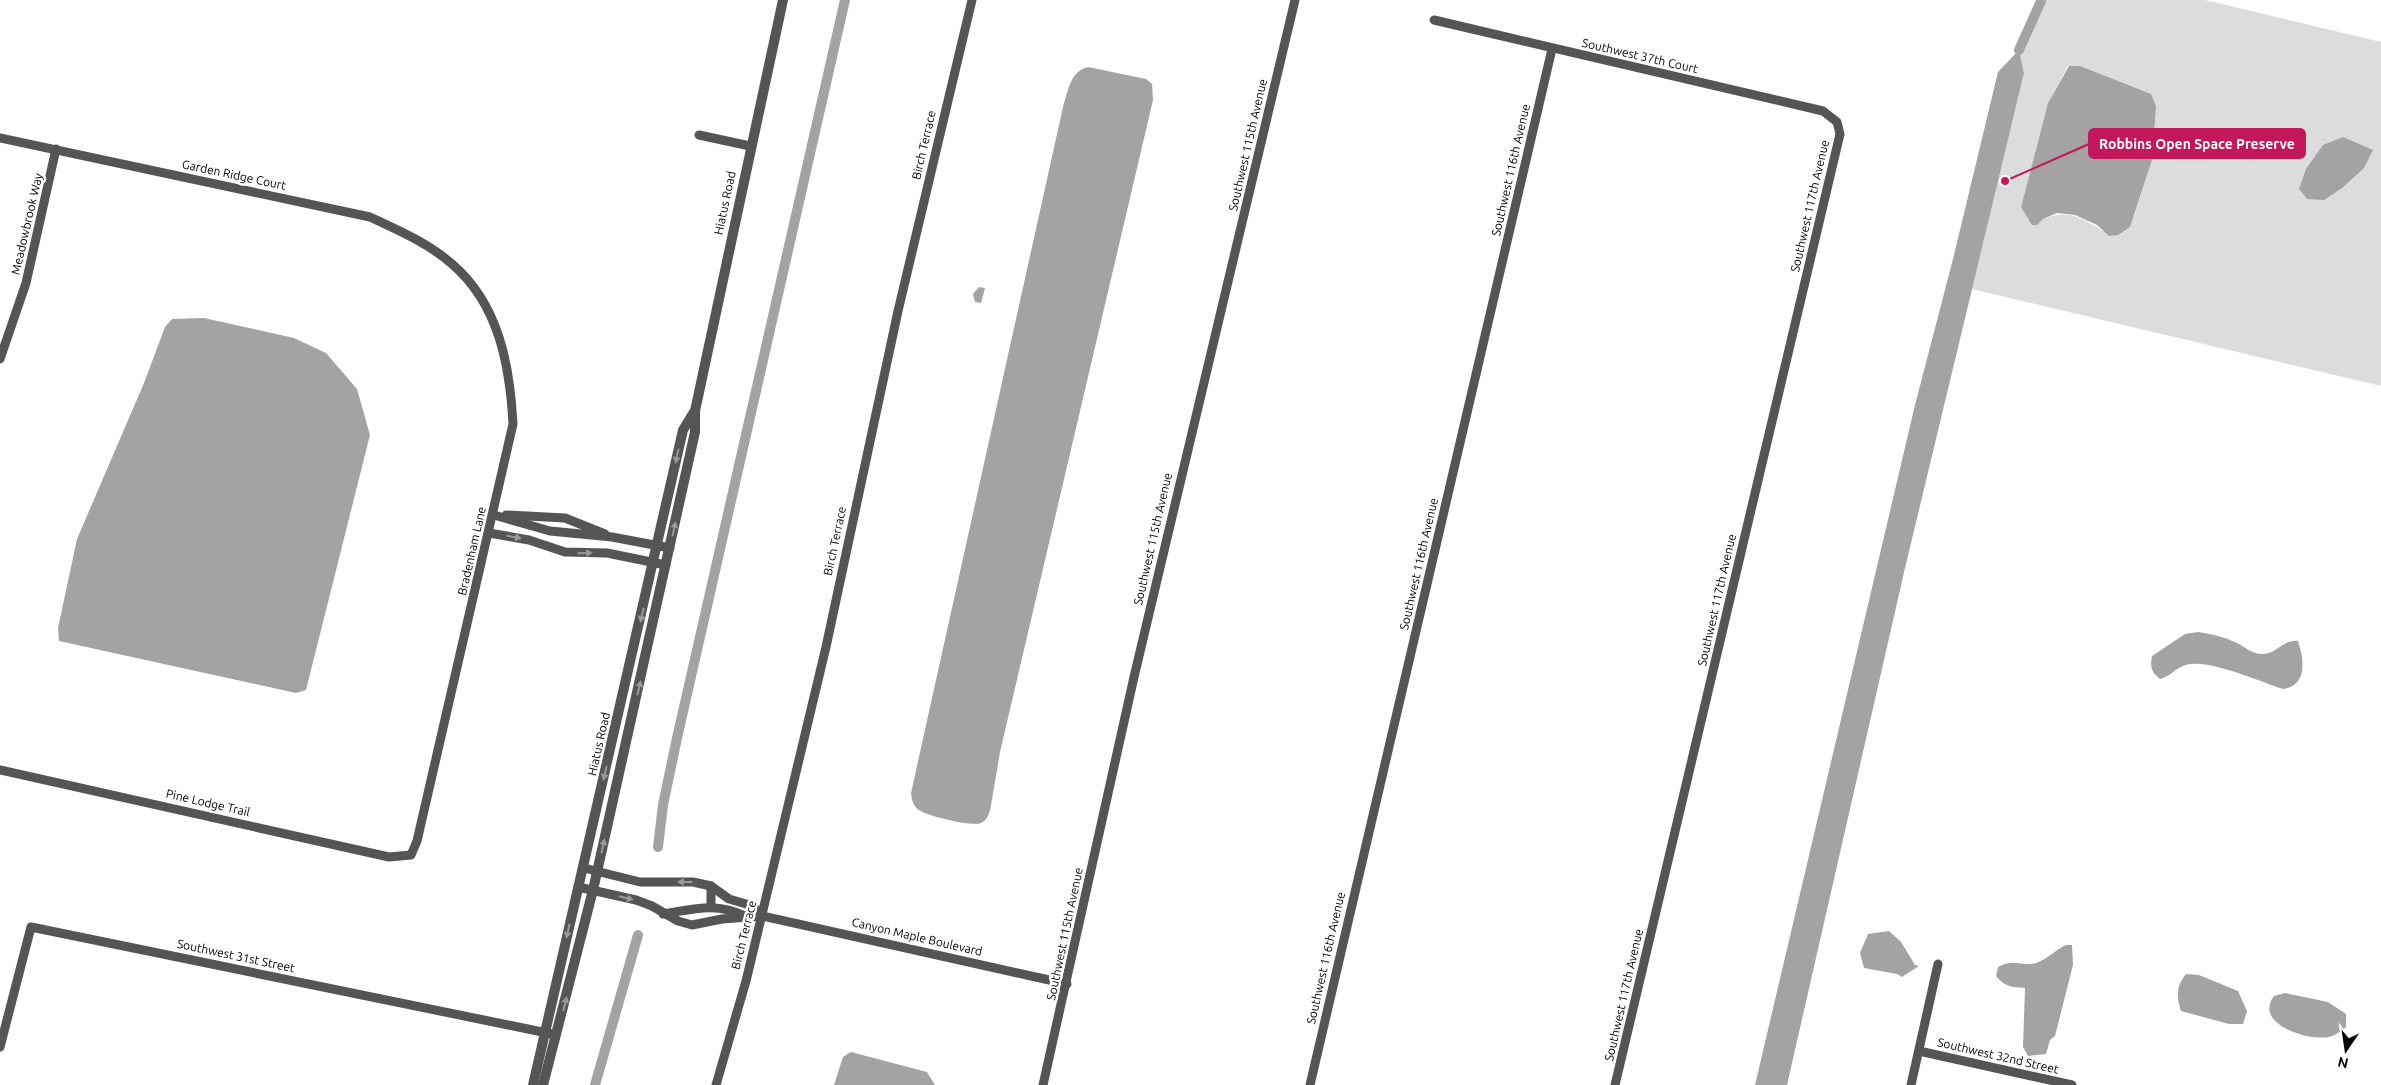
<svg xmlns="http://www.w3.org/2000/svg" width="2381" height="1085" viewBox="0 0 2381 1085" font-family="Ubuntu,sans-serif">
	<style>
		.green { fill: #dcdcdc; fill-rule: evenodd }
		.water { fill: #a3a3a3 }
		.lines { fill: none; stroke-linecap: round; stroke-linejoin: round }
		.canal { stroke: #a3a3a3; stroke-width: 10 }
		.minor { stroke: #555; stroke-width: 9 }
		.tertiary { stroke: #555; stroke-width: 10 }
		.oneway { fill: #999 }
		.labels { text-anchor: middle; stroke-width: 5; stroke-linejoin: round; paint-order: stroke }
		.street-label { font-size: 12px; fill: #000; stroke: #fff }
		.leader { fill: none; stroke: #c2185b; stroke-width: 2 }
		.callout-dot { fill: #c2185b; stroke: #fff; stroke-width: 2 }
		.callout { fill: #c2185b; stroke: #c2185b; stroke-width: 2 }
		.callout-label { font-size: 14px; text-anchor: middle; font-weight: bold; fill: #fff }
	</style>
	<rect width="100%" height="100%" fill="#fff"/>
	<path class="green" d="M2039 0H2205L2381 42V386L1972 289 2024 73 2019 50 2041 2ZM2068 66 2151 94 2152 160 2134 216 2102 231C2097 226 2094 226 2089 223 2072 213 2061 212 2043 219L2021 207 2048 103Z"/>
	<g class="water">
		<polygon points="2019,50 2024,73 1905,568 1787,1085 1755,1085 1915,405 1953,259 1998,72"/>
		<polygon points="2069,66 2080,66 2151,94 2156,106 2152,160 2130,227 2118,235 2109,236 2097,225 2075,215 2057,213 2043,219 2037,225 2032,225 2021,207 2048,103"/>
		<path d="M1088 67 1146 79 1152 84 1153 100 1000 752 990 811C988 816 986 821 981 823 972 827 927 816 919 810 913 806 912 800 911 793L1063 107C1068 92 1070 71 1088 67Z"/>
		<polygon points="2343,137 2373,150 2364,168 2342,188 2324,200 2307,199 2299,189 2306,169 2323,145"/>
		<polygon points="979,287 985,288 981,303 975,302 973,294"/>
		<polygon points="204,318 294,338 326,353 357,389 370,435 306,690 296,693 59,641 58,628 77,539 144,383 165,327 172,319"/>
		<path d="M2198 632C2211 634 2225 637 2237 643 2245 647 2252 654 2262 654 2276 655 2283 639 2298 641 2304 659 2308 685 2283 689 2261 682 2203 656 2183 666 2173 670 2173 675 2160 679 2151 672 2150 667 2152 656L2185 634Z"/>
		<polygon points="1889,931 1901,942 1915,965 1919,966 1902,977 1897,974 1864,968 1860,953 1868,934"/>
		<path d="M2066 945H2072L2073 965 2055 1036 2050 1040 2046 1054 2028 1056 2023 1047 2025 988C2012 987 2005 987 1996 976L1998 967C2014 958 2022 967 2036 963 2048 959 2055 950 2066 945Z"/>
		<path d="M2186 974 2199 975 2238 991 2247 1011 2243 1024H2229L2181 1011C2176 996 2176 987 2186 974Z"/>
		<path d="M2285 993 2328 1002 2346 1014V1027C2341 1031 2336 1035 2329 1037 2308 1041 2253 1024 2274 996Z"/>
		<polygon points="851,1052 927,1072 935,1085 834,1085 843,1057"/>
	</g>
	<g class="lines">
		<g class="canal">
			<polyline points="2019,50 2041,1"/>
			<polyline points="658,847 663,805 677,738 845,0"/>
			<polyline points="595,1085 638,935"/>
		</g>
		<g class="minor">
			<polyline points="1434,20 1823,111 1837,122 1840,134 1615,1085"/>
			<polyline points="699,135 750,146"/>
			<path d="M0 138 370 217C398 230 428 243 452 264 499 304 510 366 513 424L417 841 411 855 389 857 0 770"/>
			<polyline points="0,359 26,283 56,149"/>
			<polyline points="494,515 550,531 612,537 670,548"/>
			<polyline points="506,515 565,518 605,534"/>
			<polyline points="489,533 529,540 565,552 607,553 666,565"/>
			<polyline points="584,868 640,882 693,882 711,886 729,899 753,906 762,916"/>
			<polyline points="711,886 711,907"/>
			<polyline points="578,887 636,900 652,906 678,921 692,925 722,919 762,916 1067,984"/>
			<path d="M663 914C695 909 715 902 745 916"/>
			<polyline points="0,1047 31,927 552,1034"/>
			<polyline points="1919,1051 2072,1085"/>
			<polyline points="716,1085 746,981 826,647 898,311 972,0"/>
			<polyline points="1043,1085 1134,677 1295,0"/>
			<polyline points="1310,1085 1552,49"/>
			<polyline points="1911,1085 1938,964"/>
		</g>
		<g class="tertiary">
			<polyline points="533,1085 683,430 694,412"/>
			<polyline points="543,1085 593,890 695,432 695,411 783,0"/>
		</g>
	</g>
	<defs><path id="oneway-solid" d="M-6-.8H1V-3.2L6.5 0L1 3.2V.8H-6Z" transform="scale(1.25)"/></defs>
	<g class="oneway">
		<use href="#oneway-solid" transform="translate(677 456) rotate(102)"/>
		<use href="#oneway-solid" transform="translate(674 529) rotate(-78)"/>
		<use href="#oneway-solid" transform="translate(514 537) rotate(10)"/>
		<use href="#oneway-solid" transform="translate(585 553) rotate(-2)"/>
		<use href="#oneway-solid" transform="translate(642 615) rotate(103)"/>
		<use href="#oneway-solid" transform="translate(639 688) rotate(-77)"/>
		<use href="#oneway-solid" transform="translate(605 773) rotate(103)"/>
		<use href="#oneway-solid" transform="translate(603 846) rotate(-77)"/>
		<use href="#oneway-solid" transform="translate(685 882) rotate(-180)"/>
		<use href="#oneway-solid" transform="translate(626 898) rotate(13)"/>
		<use href="#oneway-solid" transform="translate(568 931) rotate(103)"/>
		<use href="#oneway-solid" transform="translate(565 1004) rotate(-76)"/>
	</g>
	<g class="labels">
		<g class="street-label">
			<text transform="translate(1640 56) rotate(13)" y="4">Southwest 37th Court</text>
			<text transform="translate(924 145) rotate(-77)" y="4">Birch Terrace</text>
			<text transform="translate(1248 145) rotate(-77)" y="4">Southwest 115th Avenue</text>
			<text transform="translate(1511 170) rotate(-77)" y="4">Southwest 116th Avenue</text>
			<text transform="translate(234 175) rotate(12)" y="4">Garden Ridge Court</text>
			<text transform="translate(725 203) rotate(-78)" y="4">Hiatus Road</text>
			<text transform="translate(1810 206) rotate(-77)" y="4">Southwest 117th Avenue</text>
			<text transform="translate(27 224) rotate(-77)" y="4">Meadowbrook Way</text>
			<text transform="translate(1153 539) rotate(-77)" y="4">Southwest 115th Avenue</text>
			<text transform="translate(835 541) rotate(-78)" y="4">Birch Terrace</text>
			<text transform="translate(472 551) rotate(-77)" y="4">Bradenham Lane</text>
			<text transform="translate(1419 564) rotate(-77)" y="4">Southwest 116th Avenue</text>
			<text transform="translate(1717 600) rotate(-77)" y="4">Southwest 117th Avenue</text>
			<text transform="translate(599 744) rotate(-77)" y="4">Hiatus Road</text>
			<text transform="translate(208 803) rotate(13)" y="4">Pine Lodge Trail</text>
			<text transform="translate(1065 934) rotate(-78)" y="4">Southwest 115th Avenue</text>
			<text transform="translate(744 935) rotate(-76)" y="4">Birch Terrace</text>
			<text transform="translate(917 937) rotate(13)" y="4">Canyon Maple Boulevard</text>
			<text transform="translate(236 956) rotate(12)" y="4">Southwest 31st Street</text>
			<text transform="translate(1326 958) rotate(-77)" y="4">Southwest 116th Avenue</text>
			<text transform="translate(1624 995) rotate(-77)" y="4">Southwest 117th Avenue</text>
			<text transform="translate(1998 1056) rotate(13)" y="4">Southwest 32nd Street</text>
		</g>
	</g>
	<path class="leader" d="M2005 181L2089 144"/>
	<circle class="callout-dot" cx="2005" cy="181" r="5"/>
	<rect class="callout" x="2089" y="129" width="216" height="29" rx="5"/>
	<g class="callout-label">
		<text x="2197" y="149">Robbins Open Space Preserve</text>
	</g>
	<g transform="translate(2346 1050) rotate(193)" stroke="#ffffff" stroke-width="4" paint-order="stroke">
	<path d="M0-4L9 19L0 12L-9 19Z" fill="#000000"/>
	<text y="-8" font-size="14" font-weight="bold" text-anchor="middle" fill="#000000">N</text>
	</g>
</svg>
